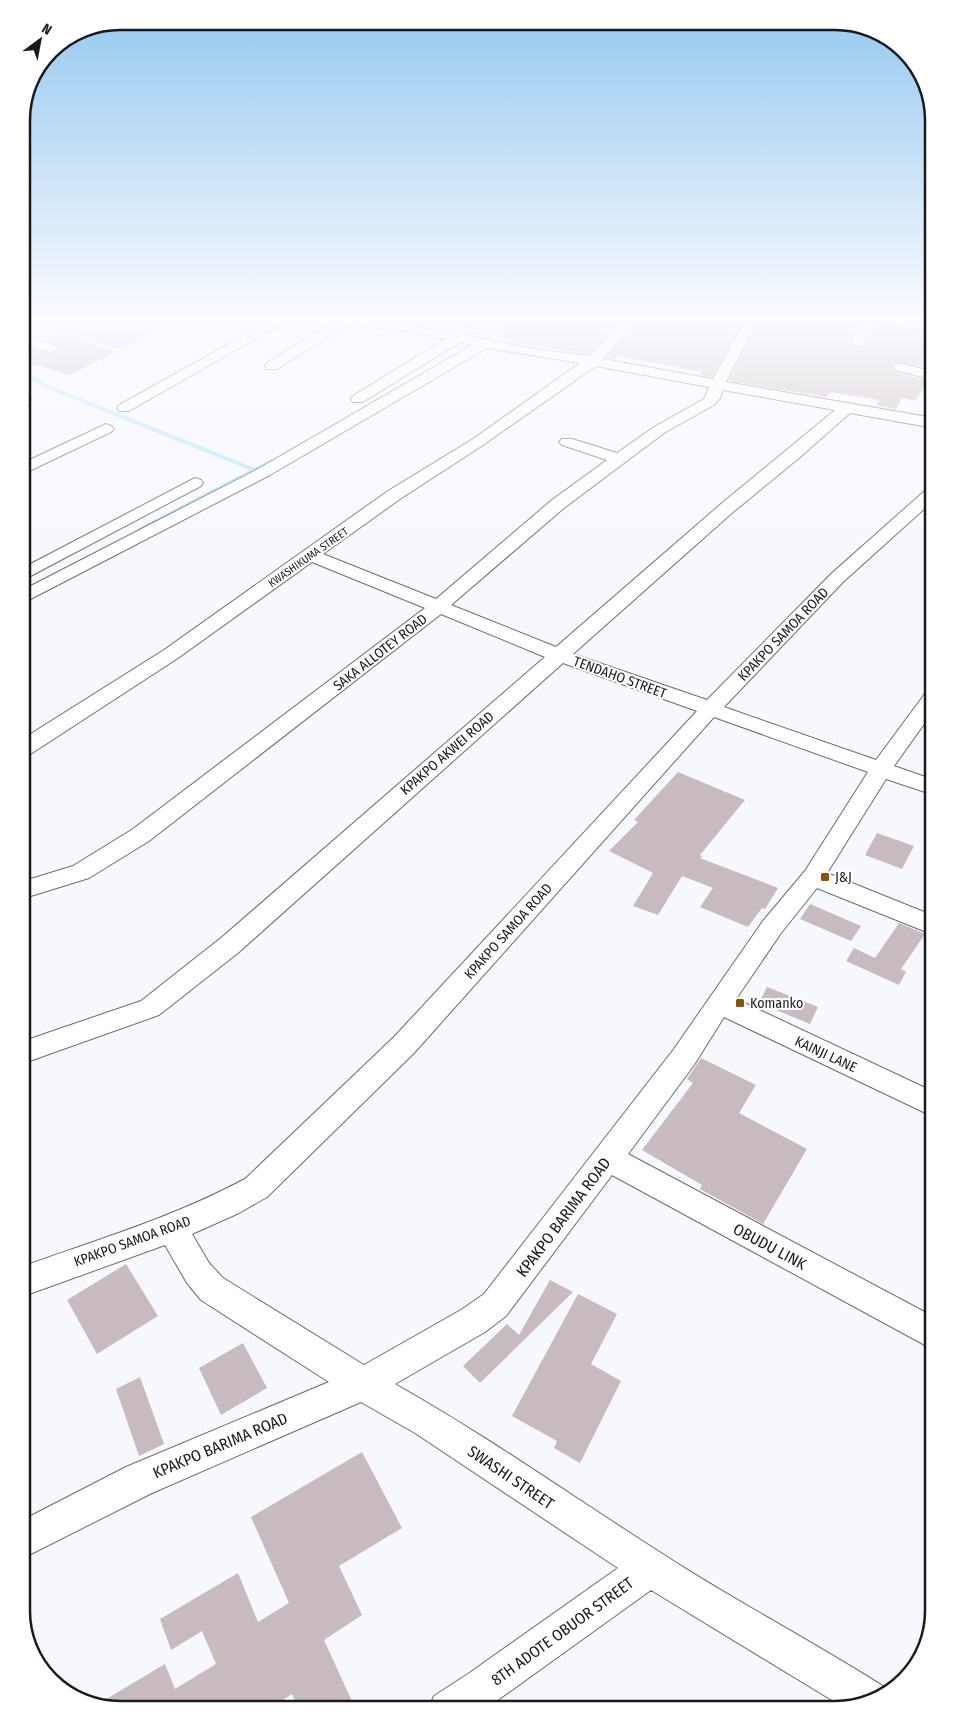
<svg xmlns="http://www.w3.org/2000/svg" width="955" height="1731" viewBox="0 0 955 1731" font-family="'Fira Sans Condensed',sans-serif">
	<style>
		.green { fill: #c7c8fd }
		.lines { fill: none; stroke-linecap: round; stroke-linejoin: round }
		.stream-far1 { stroke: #b3e6f9; stroke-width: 4 }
		.stream { stroke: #b3e6f9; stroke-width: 4.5 }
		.building { fill: #c8bbbf }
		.minor-casing { stroke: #6b6c75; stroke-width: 2 }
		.minor { fill: #fff; fill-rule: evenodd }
		.poi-dot { fill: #885600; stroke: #fff; stroke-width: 2 }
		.labels { text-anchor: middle; stroke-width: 4; stroke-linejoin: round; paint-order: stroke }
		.far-street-label { font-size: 11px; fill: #191a1e; stroke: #fff }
		.street-label { font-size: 14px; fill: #191a1e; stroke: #fff }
		.poi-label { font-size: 14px; fill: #191a1e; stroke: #fff; text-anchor: start }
		.near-street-label { font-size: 16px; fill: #191a1e; stroke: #fff }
		.rim { fill: none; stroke: #191a1e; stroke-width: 2.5 }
	</style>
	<rect width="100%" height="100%" fill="#f7f7fe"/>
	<polygon class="green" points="25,319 164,319 174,321 120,349"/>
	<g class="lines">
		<g class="stream-far1">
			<polyline points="477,343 515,319"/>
			<polyline points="21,371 48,387 255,470"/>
			<polyline points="216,490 272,461"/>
		</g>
		<polyline class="stream" points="140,530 218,489"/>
	</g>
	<g class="building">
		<polygon points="461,318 493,318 466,326 461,324"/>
		<polygon points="515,318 623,318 589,354 509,342 511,339 496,336 500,334 491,332 506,327"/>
		<polygon points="640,318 744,318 712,377 700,375 702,372 618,356 615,359 607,358"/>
		<polygon points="760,318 865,318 848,342 852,348 864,347 878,325 934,333 934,370 900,361 893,363 891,368 895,372 929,381 915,401 902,398 896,409 876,405 879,400 831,392 826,397 729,381"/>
		<polygon points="62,334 116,352 69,375 21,360 21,352 30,348 50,355 59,351 58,345 47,341"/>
		<polygon points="678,772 745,800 700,855 702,856 700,858 778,888 765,909 762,908 748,927 700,907 713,888 682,876 658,915 633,906 653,873 609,851 638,822 634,820"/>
		<polygon points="877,833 914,846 902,869 865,855"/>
		<polygon points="810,904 861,926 851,941 800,919"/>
		<polygon points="899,923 925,934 901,969 906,972 899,985 846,961 854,948 875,958"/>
		<polygon points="767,987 818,1007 810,1024 759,1003"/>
		<polygon points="701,1058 756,1085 739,1113 807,1149 763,1224 700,1189 702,1185 642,1150 693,1083 687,1079"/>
		<polygon points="126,1264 158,1316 97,1354 67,1300"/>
		<polygon points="550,1280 573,1292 480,1383 463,1366 507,1324 519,1335"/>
		<polygon points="578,1294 617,1314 591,1364 621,1381 580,1463 554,1448 557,1441 512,1416"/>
		<polygon points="243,1343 267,1388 221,1415 199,1368"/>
		<polygon points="140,1377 164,1444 139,1456 116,1389"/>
		<polygon points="362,1452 402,1528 339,1566 362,1615 324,1640 356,1710 299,1710 292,1694 268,1710 113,1710 98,1704 165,1664 175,1689 216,1664 202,1631 171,1650 160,1619 238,1573 258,1622 289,1603 251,1517"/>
	</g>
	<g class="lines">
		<g class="minor-casing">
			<g id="minor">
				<polygon points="274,319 290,319 129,411 119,411 117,408 119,405"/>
				<path d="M337 319H369L449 332 498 319H513C508 329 477 332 465 335L535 349 590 356 625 319H638L603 359 713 379 746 319H758L726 382 934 418V428L850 413 799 458 733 512 573 654 707 700 831 574 928 488 934 486V500L843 582 724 707 876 760 927 691 934 689V710L894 766 934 780V795L886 779 827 873 934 916V935L817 888 781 933 736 999 934 1092V1117L724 1017 694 1065 628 1154 934 1317V1350L612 1175 506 1316 485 1332 395 1384C487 1436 573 1497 661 1553 735 1601 812 1641 886 1688L887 1691 873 1702 845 1708 651 1590 484 1710H428L434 1696 468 1674 618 1568 415 1433 361 1402 152 1493 21 1559V1521L126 1467 329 1382 201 1300 187 1283 165 1245 21 1297V1267C97 1240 174 1217 245 1179L394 1037 697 711 563 663 239 952 159 1015 21 1064V1042L141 1001 221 938 545 657 441 614 149 841 89 878 21 899V882L73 866 133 829 425 608 312 562 178 658 29 755 21 757V740L164 650 388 491 473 439 580 363 487 348 270 475 21 604V591L258 469 472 345 460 342 363 402H353L351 399 353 396 445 339 404 331 349 324 277 369H267L265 366 267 363ZM596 366 709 387 704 399 654 427 617 453 572 439H562L559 442 562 445 607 460 552 500 436 599 323 554 400 499 483 445ZM723 390 835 410 721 504 556 647 451 605 564 508 664 433 714 405 720 398ZM714 717 868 772 805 871 763 921 674 1049 484 1294 461 1310 364 1365 223 1278 209 1263 192 1234 239 1213 267 1197 414 1053Z"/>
				<polygon points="867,319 899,319 934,323 934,331 877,323 862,346 852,346 850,343"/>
				<polygon points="21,334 56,346 58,349 51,353 21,343"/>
				<polygon points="900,363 934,372 934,380 895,370 893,367 895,364"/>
				<polygon points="21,396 29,397 31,400 26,405 21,406"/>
				<polygon points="106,424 111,426 114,429 111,432 21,475 21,464"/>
				<polygon points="195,478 201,480 203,483 201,486 21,581 21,569"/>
			</g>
		</g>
		<use href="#minor" class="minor"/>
	</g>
	<linearGradient id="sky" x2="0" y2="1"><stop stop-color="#93c8ef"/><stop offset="0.57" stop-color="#fbfbff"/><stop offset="1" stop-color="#fbfbff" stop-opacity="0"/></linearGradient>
	<rect width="955" height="561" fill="url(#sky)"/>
	<g class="poi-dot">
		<rect x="820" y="872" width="10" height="10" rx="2.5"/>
		<rect x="735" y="998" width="10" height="10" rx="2.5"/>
	</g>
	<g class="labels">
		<g class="far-street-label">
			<text transform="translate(308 557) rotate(-35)" y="4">KWASHIKUMA STREET</text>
		</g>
		<g class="street-label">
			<text transform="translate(783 634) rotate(-46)" y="5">KPAKPO SAMOA ROAD</text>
			<text transform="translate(380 652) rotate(-38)" y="5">SAKA ALLOTEY ROAD</text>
			<text transform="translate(620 677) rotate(20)" y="5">TENDAHO STREET</text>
			<text transform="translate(447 753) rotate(-41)" y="5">KPAKPO AKWEI ROAD</text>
			<text transform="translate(508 931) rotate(-48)" y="5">KPAKPO SAMOA ROAD</text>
			<text transform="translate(826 1054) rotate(25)" y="5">KAINJI LANE</text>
			<text transform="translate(132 1241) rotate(-20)" y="5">KPAKPO SAMOA ROAD</text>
		</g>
		<g class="poi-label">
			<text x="835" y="882">J&amp;J</text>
			<text x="750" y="1008">Komanko</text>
		</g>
		<g class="near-street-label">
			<text transform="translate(563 1217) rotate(-53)" y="6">KPAKPO BARIMA ROAD</text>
			<text transform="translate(770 1246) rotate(28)" y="6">OBUDU LINK</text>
			<text transform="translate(220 1445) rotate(-23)" y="6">KPAKPO BARIMA ROAD</text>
			<text transform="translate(511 1477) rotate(34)" y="6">SWASHI STREET</text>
			<text transform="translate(562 1631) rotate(-36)" y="6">8TH ADOTE OBUOR STREET</text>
		</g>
	</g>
	<path d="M0 0H955V1731H0ZM120 30H835A90 90 0 0 1 925 120V1611A90 90 0 0 1 835 1701H120A90 90 0 0 1 30 1611V120A90 90 0 0 1 120 30Z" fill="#fff" fill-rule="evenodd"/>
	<path class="rim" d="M120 30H835A90 90 0 0 1 925 120V1611A90 90 0 0 1 835 1701H120A90 90 0 0 1 30 1611V120A90 90 0 0 1 120 30Z"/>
	<g transform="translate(40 40) rotate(32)" stroke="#ffffff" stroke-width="4" paint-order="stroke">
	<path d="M0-4L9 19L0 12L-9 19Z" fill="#191a1e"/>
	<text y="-8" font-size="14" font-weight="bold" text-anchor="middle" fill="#191a1e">N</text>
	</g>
</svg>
